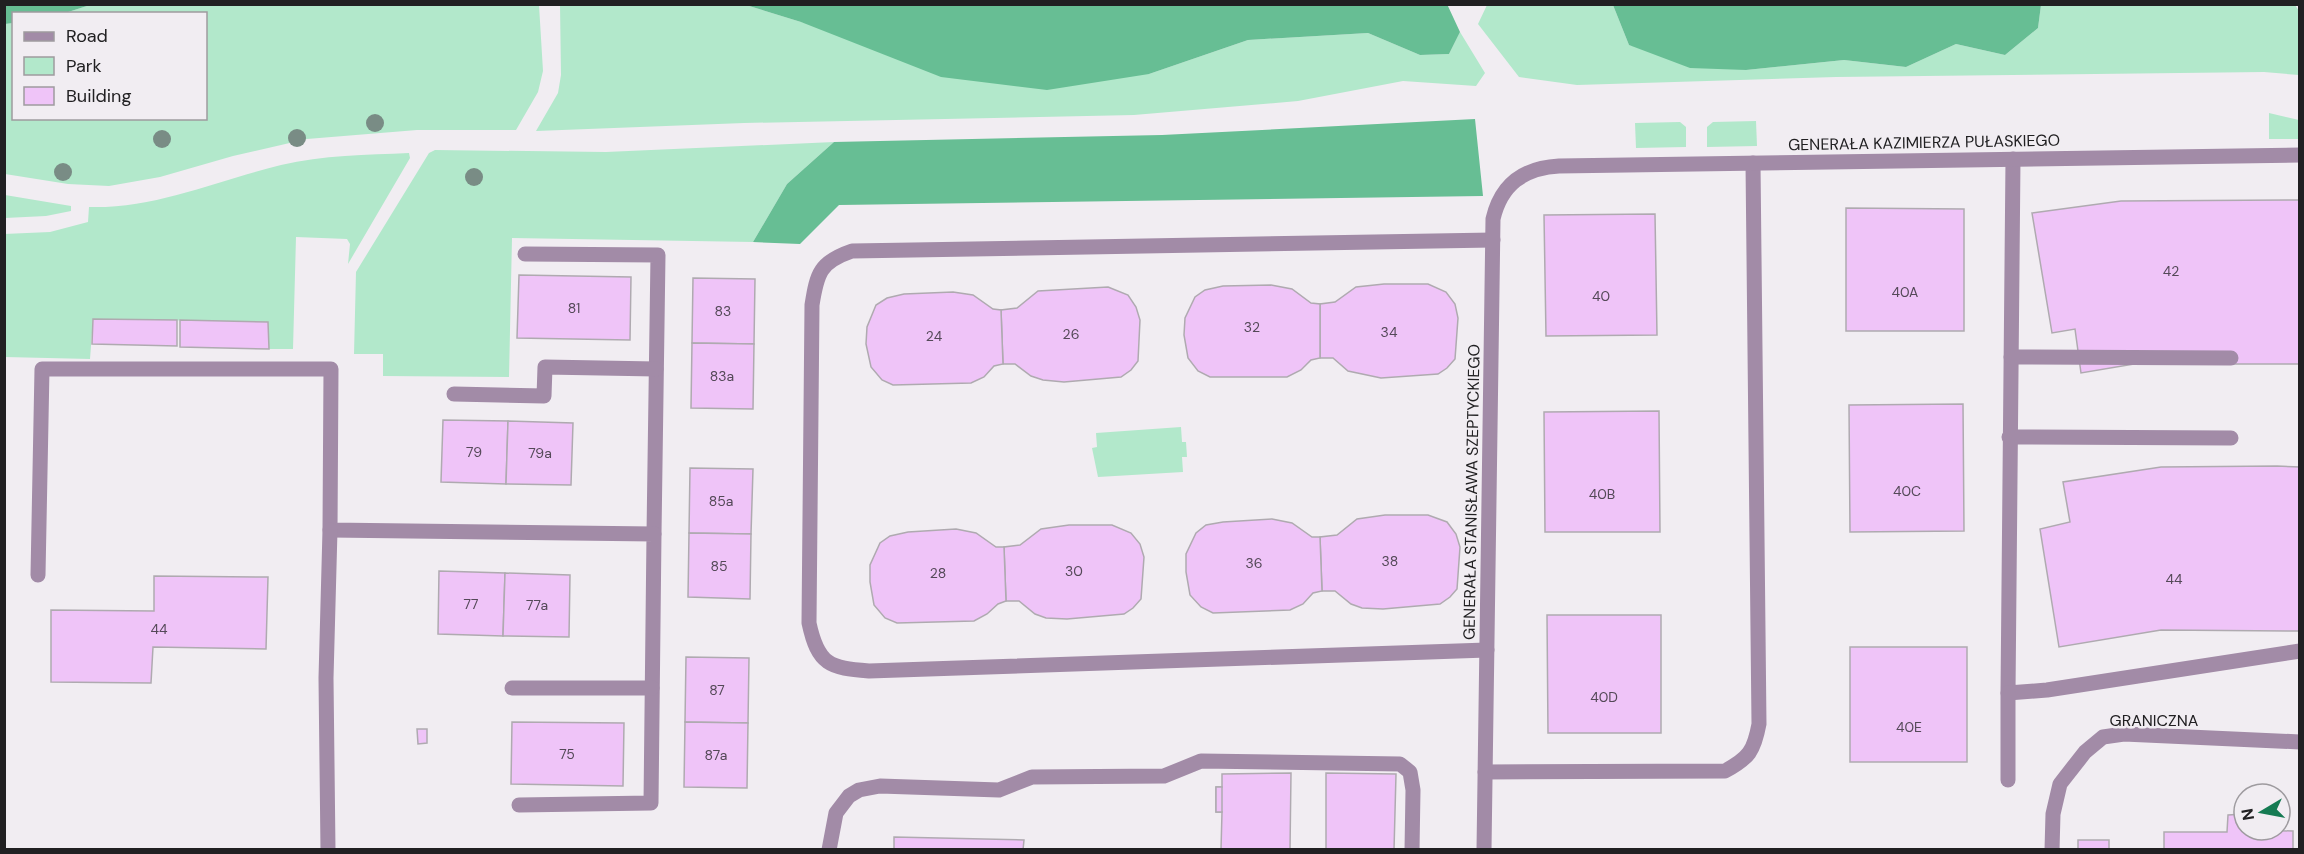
<svg xmlns="http://www.w3.org/2000/svg" width="2304" height="854" viewBox="0 0 2304 854" font-family="'DM Sans',sans-serif">
	<style>
		.green { fill: #b2e8cb }
		.forest { fill: #67be94 }
		.building { fill: #efc4f8; stroke: #afaab0; stroke-width: 1.5 }
		.lines { fill: none; stroke-linecap: round; stroke-linejoin: round }
		.service { stroke: #a28ba7; stroke-width: 15 }
		.minor { stroke: #a28ba7; stroke-width: 15 }
		.tree { fill: #798c85 }
		.labels { text-anchor: middle; stroke-width: 5; stroke-linejoin: round; paint-order: stroke }
		.number-label { font-size: 14px; fill: #544958 }
		.street-label { font-size: 16px; fill: #212022; stroke: #f1edf2 }
	</style>
	<rect width="100%" height="100%" fill="#f1edf2"/>
	<g class="green">
		<polygon points="172,4 539,5 543,71 538,92 516,130 417,130 307,139 233,156 160,177 109,186 68,184 5,174 4,24 13,23 14,118 206,118 206,14 65,13 90,5"/>
		<polygon points="560,5 746,5 801,22 1149,74 1248,40 1368,33 1420,55 1449,54 1460,32 1485,73 1476,86 1403,81 1298,101 1134,115 744,123 536,131 558,93 561,75"/>
		<polygon points="1487,5 1613,5 1629,45 1746,70 1844,60 1906,67 1956,44 2005,55 2038,28 2041,5 2295,5 2299,11 2299,75 2264,72 1836,77 1577,85 1519,77 1478,24"/>
		<polygon points="2269,113 2299,120 2299,139 2269,139"/>
		<polygon points="1756,121 1757,146 1707,147 1707,127 1713,122"/>
		<polygon points="1680,122 1686,127 1686,147 1636,148 1635,123"/>
		<polygon points="834,142 787,184 753,242 512,238 509,377 383,376 383,354 354,354 356,272 429,153 435,150 606,152"/>
		<path d="M409 153 410 158 348 264 350 244 347 239 296 237 293 349H269L268 322 93 319 90 359 5 357 4 234 50 232 88 222 89 207C155 209 219 180 281 165 323 155 367 155 409 153Z"/>
		<polygon points="5,195 71,206 71,211 46,216 5,218"/>
		<polygon points="1181,427 1182,442 1186,442 1187,457 1182,457 1183,472 1098,477 1092,448 1097,447 1096,433"/>
	</g>
	<g class="forest">
		<polygon points="1447,4 1460,32 1449,54 1420,55 1368,33 1248,40 1149,74 1047,90 941,77 801,22 746,5"/>
		<polygon points="4,5 5,4 90,5 65,13 14,14 13,23 5,24"/>
		<polygon points="1613,5 2041,5 2038,28 2005,55 1956,44 1906,67 1844,60 1746,70 1690,68 1629,45"/>
		<polygon points="1475,119 1483,196 839,205 800,244 753,242 787,184 834,142 1162,135"/>
	</g>
	<g class="building">
		<polygon points="2300,200 2300,364 2134,364 2081,373 2075,329 2052,333 2032,213 2121,201"/>
		<polygon points="1846,208 1964,209 1964,331 1846,331"/>
		<polygon points="1655,214 1657,335 1546,336 1544,215"/>
		<polygon points="519,275 631,277 630,340 517,338"/>
		<polygon points="693,278 755,279 754,344 692,343"/>
		<polygon points="1384,284 1428,284 1446,292 1455,304 1458,318 1455,359 1447,368 1438,374 1381,378 1348,371 1333,358 1320,358 1320,304 1335,302 1356,287"/>
		<polygon points="1271,285 1292,289 1311,303 1320,304 1320,358 1311,360 1301,370 1287,377 1210,377 1198,371 1188,358 1184,335 1185,318 1195,297 1205,290 1223,286"/>
		<polygon points="1108,287 1128,295 1136,307 1140,320 1138,361 1131,370 1121,377 1064,382 1043,380 1031,376 1015,364 1003,364 1001,310 1017,308 1038,291"/>
		<polygon points="953,292 973,295 993,309 1001,310 1003,364 994,366 984,377 971,383 893,385 882,380 871,367 866,344 867,327 876,305 887,298 904,294"/>
		<polygon points="93,319 177,320 177,346 92,344"/>
		<polygon points="180,320 268,322 269,349 180,347"/>
		<polygon points="692,343 754,344 753,409 691,408"/>
		<polygon points="1963,404 1964,531 1850,532 1849,405"/>
		<polygon points="1659,411 1660,532 1545,532 1544,412"/>
		<polygon points="443,420 508,421 506,484 441,482"/>
		<polygon points="508,421 573,423 571,485 506,484"/>
		<polygon points="2277,466 2300,467 2300,631 2161,630 2059,647 2040,529 2070,522 2063,482 2161,467"/>
		<polygon points="690,468 753,469 751,534 689,533"/>
		<polygon points="1385,515 1428,515 1447,522 1456,534 1460,547 1457,589 1450,597 1440,604 1383,609 1362,608 1351,604 1335,591 1322,591 1320,537 1337,535 1357,519"/>
		<polygon points="1272,519 1292,523 1312,537 1320,537 1322,591 1313,593 1303,604 1290,610 1213,613 1201,607 1190,595 1186,572 1186,554 1196,533 1206,525 1223,522"/>
		<polygon points="1069,525 1112,525 1131,533 1140,544 1144,557 1141,599 1133,608 1124,614 1067,619 1046,618 1035,614 1019,601 1006,601 1004,547 1020,545 1041,529"/>
		<polygon points="956,529 976,533 996,547 1004,547 1006,601 998,604 987,614 974,621 897,623 885,618 874,605 870,582 870,565 880,543 890,536 908,532"/>
		<polygon points="689,533 751,534 750,599 688,597"/>
		<polygon points="439,571 505,573 503,636 438,634"/>
		<polygon points="505,573 570,575 569,637 503,636"/>
		<polygon points="154,576 268,577 266,649 153,647 151,683 51,682 51,610 154,611"/>
		<polygon points="1547,615 1661,615 1661,733 1548,733"/>
		<rect x="1850" y="647" width="117" height="115"/>
		<polygon points="686,657 749,658 748,723 685,722"/>
		<polygon points="512,722 624,723 623,786 511,784"/>
		<polygon points="685,722 748,723 747,788 684,787"/>
		<polygon points="417,729 427,729 427,743 418,744"/>
		<polygon points="1291,773 1290,850 1221,850 1222,812 1216,812 1216,787 1222,787 1222,774"/>
		<polygon points="1326,773 1396,774 1394,850 1326,850"/>
		<rect x="1216" y="787" width="6" height="25"/>
		<polygon points="2244,814 2244,830 2293,831 2293,850 2164,850 2164,832 2227,832 2228,815"/>
		<polygon points="894,837 1024,840 1023,850 894,850"/>
		<rect x="2078" y="840" width="31" height="10"/>
	</g>
	<g class="lines">
		<g class="service">
			<polyline points="2013,159 2008,693 2047,690 2300,651"/>
			<polyline points="525,254 658,255 654,534"/>
			<polyline points="2011,357 2231,358"/>
			<polyline points="454,394 544,396 545,367 656,369"/>
			<polyline points="2009,437 2231,438"/>
			<polyline points="38,575 42,369 331,369 330,530 654,534 651,803 519,805"/>
			<path d="M1487 650 869 671C830 668 818 665 809 623L812 305C817 273 820 262 852 251L1493 240"/>
			<polyline points="512,688 652,688"/>
			<path d="M1485 772 1725 771C1749 758 1754 751 1759 724L1753 163"/>
			<polyline points="2008,780 2008,693"/>
			<polyline points="328,850 326,678 330,530"/>
			<polyline points="829,850 836,813 849,796 859,790 880,786 999,790 1032,777 1164,776 1201,761 1400,764 1410,772 1413,790 1412,850"/>
			<polyline points="2052,850 2053,814 2060,784 2085,752 2103,737 2124,734 2300,742"/>
		</g>
		<path class="minor" d="M1484 850 1493 219C1501 185 1523 168 1559 166L2300 155"/>
	</g>
	<g class="tree">
		<circle cx="375" cy="123" r="9"/>
		<circle cx="297" cy="138" r="9"/>
		<circle cx="162" cy="139" r="9"/>
		<circle cx="63" cy="172" r="9"/>
		<circle cx="474" cy="177" r="9"/>
	</g>
	<g class="labels">
		<g class="number-label">
			<text x="2171" y="276">42</text>
			<text x="1905" y="297">40A</text>
			<text x="1601" y="301">40</text>
			<text x="574" y="313">81</text>
			<text x="723" y="316">83</text>
			<text x="1252" y="332">32</text>
			<text x="1389" y="337">34</text>
			<text x="1071" y="339">26</text>
			<text x="934" y="341">24</text>
			<text x="722" y="381">83a</text>
			<text x="474" y="457">79</text>
			<text x="540" y="458">79a</text>
			<text x="1907" y="496">40C</text>
			<text x="1602" y="499">40B</text>
			<text x="721" y="506">85a</text>
			<text x="1390" y="566">38</text>
			<text x="1254" y="568">36</text>
			<text x="719" y="571">85</text>
			<text x="1074" y="576">30</text>
			<text x="938" y="578">28</text>
			<text x="2174" y="584">44</text>
			<text x="471" y="609">77</text>
			<text x="537" y="610">77a</text>
			<text x="159" y="634">44</text>
			<text x="717" y="695">87</text>
			<text x="1604" y="702">40D</text>
			<text x="1909" y="732">40E</text>
			<text x="567" y="759">75</text>
			<text x="716" y="760">87a</text>
		</g>
		<g class="street-label">
			<text transform="translate(1924 142) rotate(-1)" y="6">GENERAŁA KAZIMIERZA PUŁASKIEGO</text>
			<text transform="translate(1471 492) rotate(-89)" y="6">GENERAŁA STANISŁAWA SZEPTYCKIEGO</text>
			<text x="2154" y="726">GRANICZNA</text>
		</g>
	</g>
	<rect width="2304" height="854" fill="none" stroke="#212022" stroke-width="12"/>
	<rect x="12" y="12" width="195" height="108" fill="#f1edf2" stroke="#9e9b9f" stroke-width="1.5"/>
	<rect x="24" y="32" width="30" height="9" fill="#a28ba7" stroke="#9e9b9f" stroke-width="1.5"/>
	<text x="66" y="42" font-size="18" fill="#212022">Road</text>
	<rect x="24" y="57" width="30" height="18" fill="#b2e8cb" stroke="#9e9b9f" stroke-width="1.5"/>
	<text x="66" y="72" font-size="18" fill="#212022">Park</text>
	<rect x="24" y="87" width="30" height="18" fill="#efc4f8" stroke="#9e9b9f" stroke-width="1.5"/>
	<text x="66" y="102" font-size="18" fill="#212022">Building</text>
	<g transform="translate(2262 812) rotate(260)"><circle r="28" fill="#f1edf2" stroke="#9e9b9f" stroke-width="1.5"/>
	<path d="M0-4.5L10 22L0 15L-10 22Z" fill="#167b53"/>
	<text y="-9" font-size="16" font-weight="bold" text-anchor="middle" fill="#212022">N</text>
	</g>
</svg>
